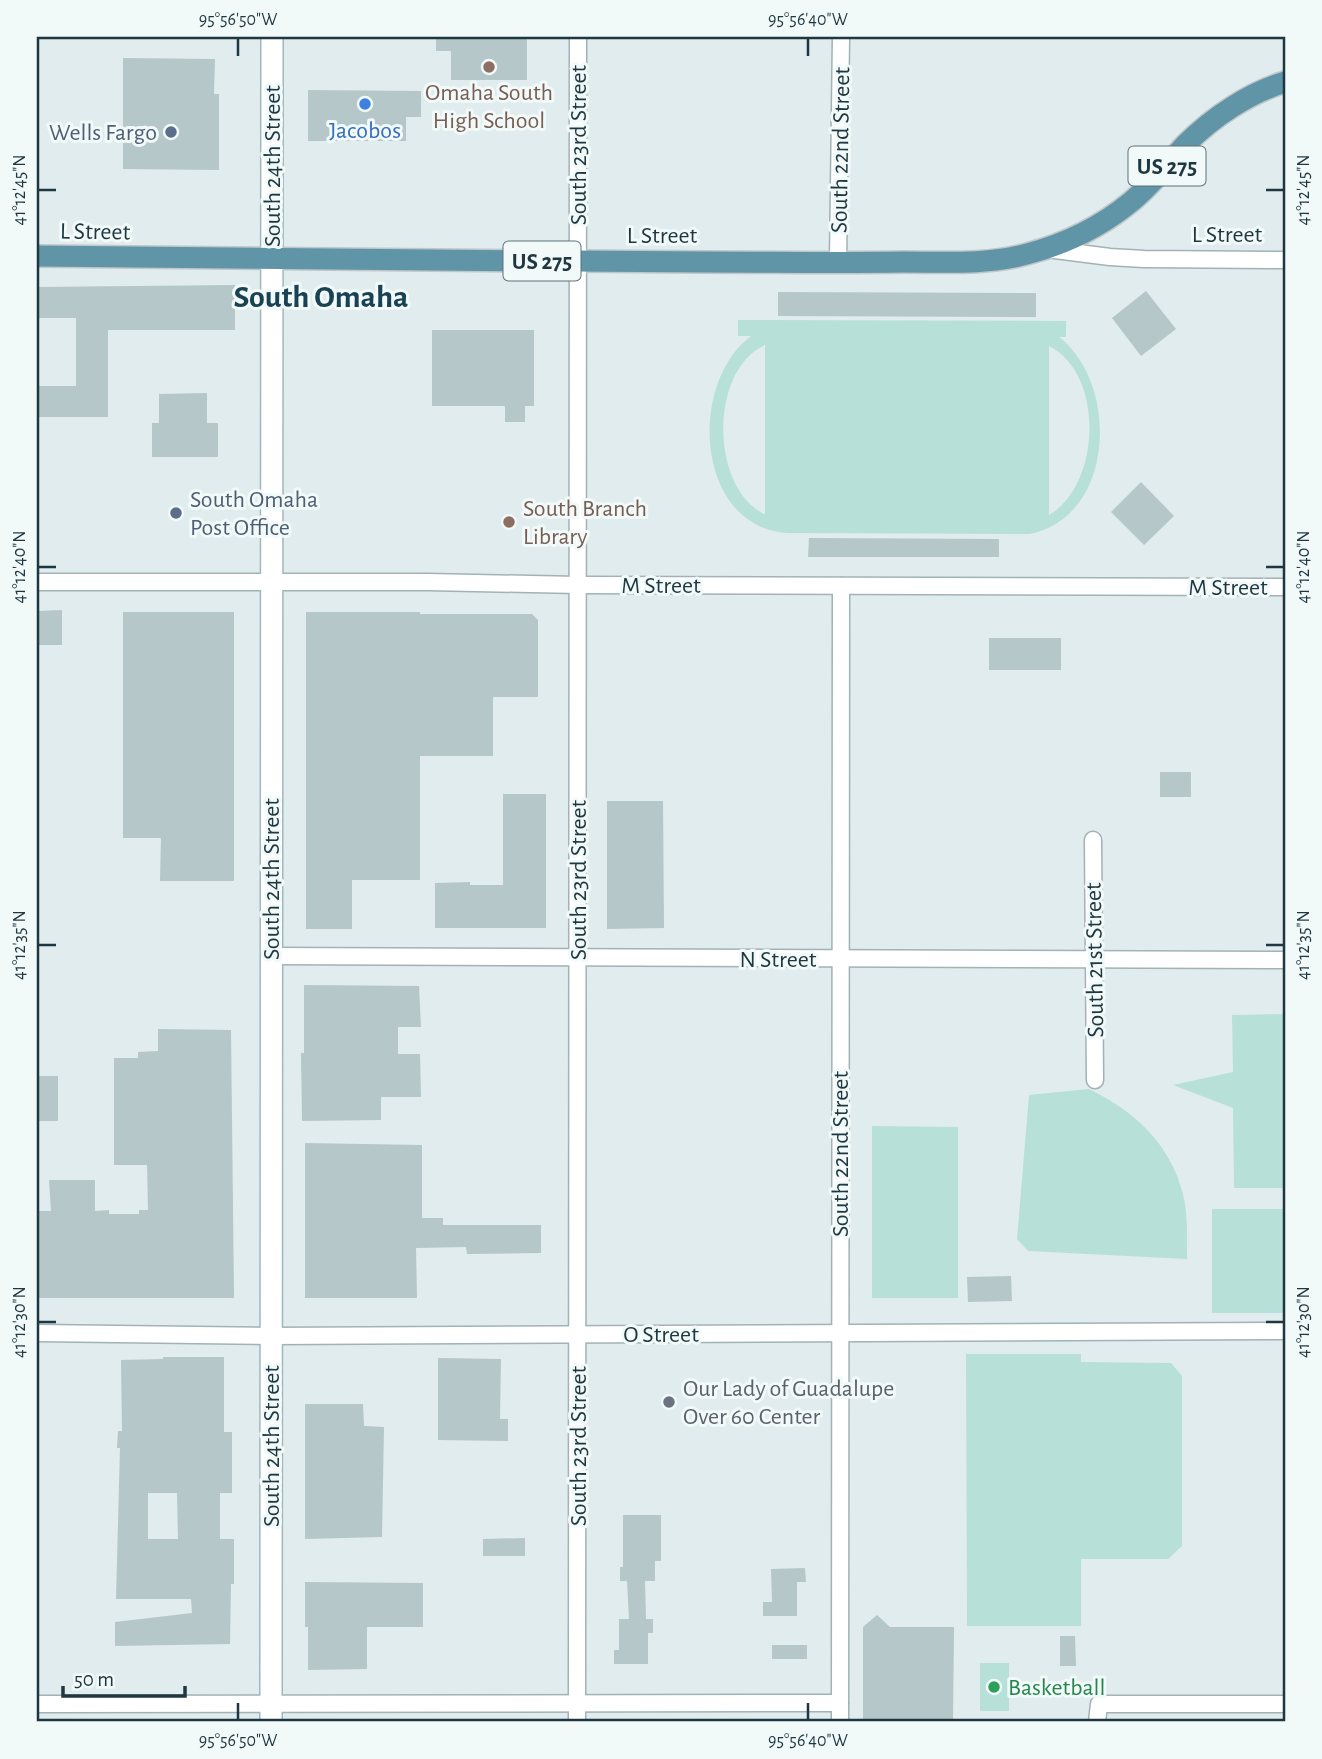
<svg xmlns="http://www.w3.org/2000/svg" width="1322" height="1759" viewBox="0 0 1322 1759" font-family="'Alegreya Sans',sans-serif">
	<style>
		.green { fill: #b7e1d8; fill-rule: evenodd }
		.building { fill: #b5c7c8; fill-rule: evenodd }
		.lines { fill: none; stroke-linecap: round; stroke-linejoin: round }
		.street-casing { stroke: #a2b2b6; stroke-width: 19 }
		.secondary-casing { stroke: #a0b8bd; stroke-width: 24 }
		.primary-casing { stroke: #c0c7ca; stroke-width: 24 }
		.street { stroke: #fff; stroke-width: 16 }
		.secondary { stroke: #fff; stroke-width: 21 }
		.primary { stroke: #6095a8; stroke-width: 21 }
		.ticks { fill: none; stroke: #1f3740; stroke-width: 2.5 }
		.education-dot { fill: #8d6e63; stroke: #f1f9f9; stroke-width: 2.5 }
		.shop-dot { fill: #3f7fe0; stroke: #f1f9f9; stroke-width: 2.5 }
		.service-dot { fill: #5c6f8a; stroke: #f1f9f9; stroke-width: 2.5 }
		.worship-dot { fill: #6b7280; stroke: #f1f9f9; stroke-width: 2.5 }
		.leisure-dot { fill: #2e9e5b; stroke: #f1f9f9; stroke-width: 2.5 }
		.labels { text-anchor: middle; stroke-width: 6; stroke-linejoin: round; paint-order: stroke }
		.shield { fill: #f1f9f9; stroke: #5e7178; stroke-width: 2 }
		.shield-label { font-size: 23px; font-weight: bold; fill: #1f3740 }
		.education-label { font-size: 24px; fill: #785e54; stroke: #f1f9f9 }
		.shop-label { font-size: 24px; fill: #366cbe; stroke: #f1f9f9 }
		.service-label { font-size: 24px; fill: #4e5e75; stroke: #f1f9f9; text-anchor: end }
		.street-label { font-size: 24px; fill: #1f3740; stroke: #f1f9f9 }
		.worship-label { font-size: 24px; fill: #5b616d; stroke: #f1f9f9; text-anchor: start }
		.leisure-label { font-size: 24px; fill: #27864d; stroke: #f1f9f9; text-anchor: start }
		.district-label { font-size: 32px; font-weight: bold; fill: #194354; stroke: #f1f9f9 }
		.neatline { fill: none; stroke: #1f3740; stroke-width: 2.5 }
		.ticks-label { font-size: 18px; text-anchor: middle; fill: #1f3740 }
	</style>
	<rect width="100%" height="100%" fill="#e0eced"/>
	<g class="green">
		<path d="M738 320 1066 321V337H1059C1120 384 1115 518 1029 534L787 533C696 527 687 384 751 336H738ZM765 345V514H764C710 487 709 370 765 345ZM1049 346C1105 374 1101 485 1049 515Z"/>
		<polygon points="1285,1014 1285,1188 1234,1188 1233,1108 1173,1085 1233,1072 1232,1015"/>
		<path d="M1089 1089C1134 1111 1170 1143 1183 1194 1188 1215 1187 1237 1187 1259L1028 1251 1017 1239 1029 1095Z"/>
		<polygon points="872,1126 958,1127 958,1298 872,1298"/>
		<rect x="1212" y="1209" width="73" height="104"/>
		<polygon points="966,1354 1081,1354 1081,1362 1171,1363 1182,1376 1182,1546 1168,1559 1081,1559 1081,1626 967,1626"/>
		<rect x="980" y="1663" width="29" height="48"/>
	</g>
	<g class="building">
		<polygon points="436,37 527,37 527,80 451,80 451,51 436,51"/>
		<polygon points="123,58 215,59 214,94 219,94 219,170 123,169"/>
		<polygon points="308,90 421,91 421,117 406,117 406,141 308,141"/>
		<polygon points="235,285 235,330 108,330 108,417 37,417 37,386 76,386 76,318 37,318 37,287"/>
		<polygon points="1146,291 1176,329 1141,356 1112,318"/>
		<polygon points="778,292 1036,293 1036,317 778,316"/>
		<polygon points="432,330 534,330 534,406 525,406 525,422 505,422 505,406 432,406"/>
		<polygon points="207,393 207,423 218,423 218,457 152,457 152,423 159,423 159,394"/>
		<polygon points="1141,482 1174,516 1144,545 1111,512"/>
		<polygon points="809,538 999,539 999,557 808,557"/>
		<polygon points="62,610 62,645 37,645 37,611"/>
		<polygon points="123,612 234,612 234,881 160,881 161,838 123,838"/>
		<polygon points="306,612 420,612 420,614 532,614 538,620 538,697 493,697 493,756 420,756 420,880 352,880 352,929 306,929"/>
		<rect x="989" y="638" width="72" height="32"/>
		<rect x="1160" y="772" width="31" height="25"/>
		<polygon points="503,794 546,794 546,928 435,928 435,883 470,882 470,885 503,885"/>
		<polygon points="607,801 663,801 664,928 607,929"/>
		<polygon points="304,985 419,986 421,1027 398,1027 398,1054 420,1054 421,1097 381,1097 381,1120 302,1121 301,1053 304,1053"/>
		<polygon points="158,1029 231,1030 234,1298 37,1298 37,1211 51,1211 49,1180 95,1180 95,1211 109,1210 109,1214 139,1214 139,1210 148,1210 147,1165 114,1165 114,1058 138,1058 138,1052 158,1051"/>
		<rect x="37" y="1076" width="21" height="45"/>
		<polygon points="305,1143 422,1145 422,1218 443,1218 443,1225 541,1225 541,1253 467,1254 466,1247 416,1248 417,1298 305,1298"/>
		<polygon points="1011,1276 1012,1301 968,1302 967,1277"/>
		<path d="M163 1357H224V1432H232V1493H220V1539H234V1584H231L230 1644 115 1646V1622L192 1613 191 1599H116L120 1448H117L118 1431H122L121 1360 163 1359ZM148 1493H177L178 1539H148Z"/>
		<polygon points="438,1358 501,1359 500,1419 508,1419 508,1441 438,1440"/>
		<polygon points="305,1404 363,1404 364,1426 384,1427 382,1537 305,1539"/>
		<polygon points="623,1515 661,1515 661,1561 655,1561 655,1581 645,1581 646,1619 653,1619 653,1633 648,1633 648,1664 614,1664 614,1650 619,1650 619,1619 629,1619 627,1581 620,1581 620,1567 623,1567"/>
		<polygon points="525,1538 525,1556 483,1556 483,1539"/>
		<polygon points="805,1568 806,1582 797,1582 797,1616 763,1616 763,1602 772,1602 771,1569"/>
		<polygon points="305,1582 423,1583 423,1627 367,1627 367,1669 308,1670 308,1627 305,1627"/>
		<polygon points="877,1615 890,1627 954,1627 953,1722 863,1722 863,1627"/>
		<polygon points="1060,1636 1075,1636 1076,1666 1060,1666"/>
		<rect x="772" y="1645" width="35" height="14"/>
	</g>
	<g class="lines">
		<g class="street-casing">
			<g id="street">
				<polyline points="1047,249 1110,257 1144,259 1285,260"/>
				<polyline points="838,263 841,37"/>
				<polyline points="37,582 428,582 578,585 1285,587"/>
				<polyline points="1093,840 1095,1080"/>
				<polyline points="271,956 1285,960"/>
				<polyline points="37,1333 271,1336 1285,1331"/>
				<polyline points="37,1704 840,1703"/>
				<polyline points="577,1722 578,37"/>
				<polyline points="840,1722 841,586"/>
				<polyline points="1097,1722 1099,1704 1285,1704"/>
			</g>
		</g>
		<g class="secondary-casing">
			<polyline id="secondary" points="271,1722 272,37"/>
		</g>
		<g class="primary-casing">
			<path id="primary" d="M37 256C260 260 483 260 706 262 772 262 838 263 903 262 944 262 987 265 1027 254 1065 244 1102 226 1132 201 1153 184 1168 163 1186 144 1213 117 1249 93 1285 82"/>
		</g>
		<use href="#street" class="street"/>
		<use href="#secondary" class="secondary"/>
		<use href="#primary" class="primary"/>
	</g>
	<path class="ticks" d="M238 38V56M808 38V56M38 190H56M1266 190H1284M38 567H56M1266 567H1284M38 945H56M1266 945H1284M38 1322H56M1266 1322H1284M238 1703V1720M808 1703V1720"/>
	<g class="education-dot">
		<circle cx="489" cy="67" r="7"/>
		<circle cx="509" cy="522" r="7"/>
	</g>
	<circle class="shop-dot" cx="365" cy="104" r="7"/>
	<g class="service-dot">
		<circle cx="171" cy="132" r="7"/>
		<circle cx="176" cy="513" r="7"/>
	</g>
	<circle class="worship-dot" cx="669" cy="1402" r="7"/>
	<circle class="leisure-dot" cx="994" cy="1687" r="7"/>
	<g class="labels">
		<g class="shield">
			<rect x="1128.5" y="146.5" width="77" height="39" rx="5"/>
			<rect x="503.5" y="241.5" width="77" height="39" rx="5"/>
		</g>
		<g class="shield-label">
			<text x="1167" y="174">US 275</text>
			<text x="542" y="269">US 275</text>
		</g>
		<g class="education-label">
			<text x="489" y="100">Omaha South<tspan x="489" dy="28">High School</tspan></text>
			<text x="523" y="516" text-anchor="start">South Branch<tspan x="523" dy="28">Library</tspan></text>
		</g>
		<g class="shop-label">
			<text x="365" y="138">Jacobos</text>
		</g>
		<g class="service-label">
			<text x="157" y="140">Wells Fargo</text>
			<text x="190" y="507" text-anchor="start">South Omaha<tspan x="190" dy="28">Post Office</tspan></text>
		</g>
		<g class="street-label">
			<text transform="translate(578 145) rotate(-90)" y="8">South 23rd Street</text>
			<text transform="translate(840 150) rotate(-89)" y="8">South 22nd Street</text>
			<text transform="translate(272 166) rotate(-90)" y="8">South 24th Street</text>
			<text transform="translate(95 231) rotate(1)" y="8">L Street</text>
			<text x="1227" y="242">L Street</text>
			<text x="662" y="243">L Street</text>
			<text x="661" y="593">M Street</text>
			<text x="1228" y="595">M Street</text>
			<text transform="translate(271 879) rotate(-90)" y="8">South 24th Street</text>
			<text transform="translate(578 880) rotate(-90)" y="8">South 23rd Street</text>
			<text x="778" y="967">N Street</text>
			<text transform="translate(1094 960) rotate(-91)" y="8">South 21st Street</text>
			<text transform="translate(840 1154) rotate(-90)" y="8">South 22nd Street</text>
			<text x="661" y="1342">O Street</text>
			<text transform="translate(271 1446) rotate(-90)" y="8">South 24th Street</text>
			<text transform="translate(578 1446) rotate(-90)" y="8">South 23rd Street</text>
		</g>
		<g class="worship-label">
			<text x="683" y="1396">Our Lady of Guadalupe<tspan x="683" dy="28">Over 60 Center</tspan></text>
		</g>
		<g class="leisure-label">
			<text x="1008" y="1695">Basketball</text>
		</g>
		<g class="district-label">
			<text x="321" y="307">South Omaha</text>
		</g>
	</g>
	<rect width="1322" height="1759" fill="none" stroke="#f1f9f9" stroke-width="77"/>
	<path d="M63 1686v10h122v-10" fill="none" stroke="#1f3740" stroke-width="3.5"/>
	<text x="74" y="1686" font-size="21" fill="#1f3740" stroke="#f1f9f9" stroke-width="5" paint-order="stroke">50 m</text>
	<rect x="38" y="38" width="1246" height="1682" class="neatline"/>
	<g class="ticks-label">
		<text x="238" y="25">95°56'50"W</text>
		<text x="808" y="25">95°56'40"W</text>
		<text transform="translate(19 190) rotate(-90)" y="6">41°12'45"N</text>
		<text transform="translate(1303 190) rotate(-90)" y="6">41°12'45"N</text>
		<text transform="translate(19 567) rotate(-90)" y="6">41°12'40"N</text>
		<text transform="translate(1303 567) rotate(-90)" y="6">41°12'40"N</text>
		<text transform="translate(19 945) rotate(-90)" y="6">41°12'35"N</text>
		<text transform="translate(1303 945) rotate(-90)" y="6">41°12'35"N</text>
		<text transform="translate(19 1322) rotate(-90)" y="6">41°12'30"N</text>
		<text transform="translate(1303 1322) rotate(-90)" y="6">41°12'30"N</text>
		<text x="238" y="1746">95°56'50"W</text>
		<text x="808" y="1746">95°56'40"W</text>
	</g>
</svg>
